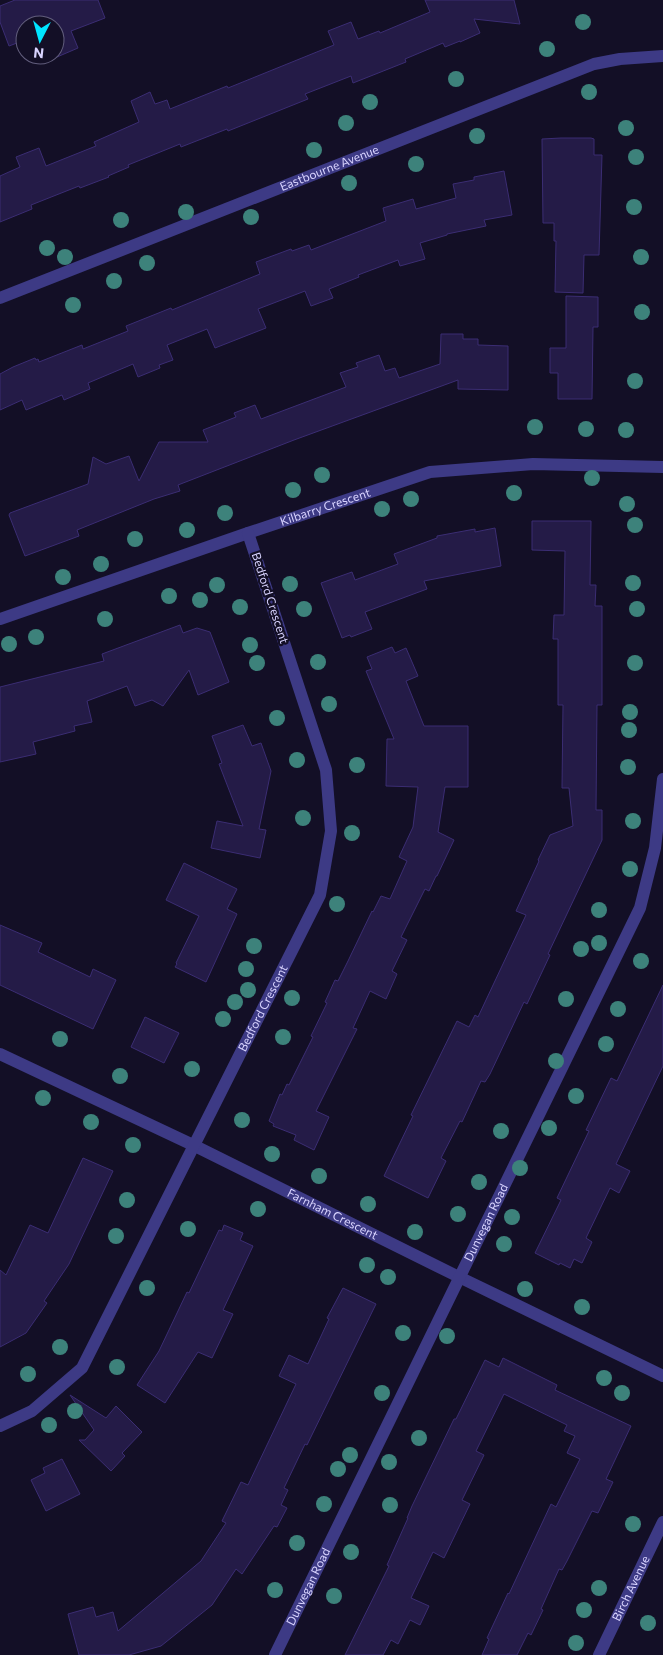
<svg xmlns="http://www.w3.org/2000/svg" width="663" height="1655" viewBox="0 0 663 1655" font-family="Commissioner,sans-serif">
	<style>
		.building { fill: #241b47; stroke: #3b2d73 }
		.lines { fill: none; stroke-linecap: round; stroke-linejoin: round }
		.minor { stroke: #3d3a85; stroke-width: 12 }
		.tree { fill: #3d827b }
		.labels { text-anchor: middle; stroke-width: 4.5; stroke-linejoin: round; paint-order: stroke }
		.street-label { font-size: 12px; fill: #d9d4ff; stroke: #130f26 }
	</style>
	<rect width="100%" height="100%" fill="#130f26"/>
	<g class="building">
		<polygon points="15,0 98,0 105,18 71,31 78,48 50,60 48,55 55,55 55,25 25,25 25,40 9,46 0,22 0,6"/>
		<polygon points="425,0 514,0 520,24 474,19 480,33 460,42 460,41 445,47 443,43 405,59 406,62 353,83 351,76 305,94 308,99 228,131 227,129 181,147 180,144 128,165 129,167 108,176 109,177 80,188 79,186 31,205 32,209 0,222 0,176 20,167 16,157 39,148 46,166 96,146 94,142 139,122 131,101 150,92 155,104 167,100 170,109 227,86 228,88 334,45 328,31 351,22 358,39 379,31 380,33 430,12"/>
		<polygon points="561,138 591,138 594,139 594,155 602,155 599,255 584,255 583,293 555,292 556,241 554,241 554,223 543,223 542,139"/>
		<polygon points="504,171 512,215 484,220 486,226 447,234 447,235 420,243 425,259 400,266 398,260 358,275 359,277 329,289 333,298 311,306 305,291 258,309 266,328 215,348 207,329 167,345 173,360 159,365 160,368 138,377 133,364 88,383 90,389 64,400 62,395 26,410 22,400 0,410 0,374 13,367 35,358 36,360 38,359 39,362 82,345 83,349 128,331 126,326 171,308 172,310 260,274 256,262 291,249 292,251 309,245 311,250 386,221 383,208 413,199 416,209 456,198 453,184 474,180 474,177"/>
		<polygon points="566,296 598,297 598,327 593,327 592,399 558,399 558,373 550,373 550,348 566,348"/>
		<polygon points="441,334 463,334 463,339 478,339 478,345 508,346 508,390 458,389 458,380 294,440 178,485 180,491 154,499 77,530 79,536 25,556 9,515 10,513 88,484 93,457 106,464 129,456 139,481 159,442 208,442 203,430 236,417 234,413 255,405 261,419 346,387 340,373 358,367 356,363 379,355 385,371 395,368 399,378 440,364"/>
		<polygon points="532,521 591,521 590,585 596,585 595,606 602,606 602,705 597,705 596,810 602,810 602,840 548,954 550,955 527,1004 524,1002 490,1074 485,1082 481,1081 462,1122 460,1121 441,1158 446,1161 428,1198 384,1176 413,1116 411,1115 457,1021 469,1027 475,1015 478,1017 526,915 516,911 539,861 538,860 550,835 573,826 569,788 562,788 563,705 558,705 558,639 553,639 554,615 564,615 565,551 532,550"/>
		<polygon points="495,528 501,566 424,581 427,589 365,612 372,629 351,637 350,635 342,638 321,583 352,572 355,580 398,564 394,554 437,538 437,536 475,529 475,532"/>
		<polygon points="180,625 183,633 197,628 210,632 229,682 198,695 189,670 163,706 152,700 135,706 127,686 87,701 92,722 74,726 75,731 33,742 36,754 0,762 0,687 104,661 102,654"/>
		<polygon points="392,647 395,653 406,648 418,676 406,681 424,726 468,726 468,787 445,787 438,832 454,840 437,876 436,876 429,891 425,889 401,937 407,940 392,971 397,974 386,999 370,991 353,1028 357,1029 316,1111 329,1117 314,1150 294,1140 296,1135 273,1126 274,1124 269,1121 280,1094 282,1095 287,1084 289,1085 313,1037 311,1036 327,1003 325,1002 335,980 338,981 348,961 372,911 373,912 381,896 390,899 407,861 399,857 413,827 418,787 386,786 387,739 394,739 366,671 372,669 367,657"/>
		<polygon points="243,725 252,746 261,743 271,771 259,829 266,830 260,858 211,848 217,821 243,826 219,764 222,763 212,736"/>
		<polygon points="184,863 237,889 227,909 237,914 206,982 175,967 177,964 176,963 199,916 166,900"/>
		<polygon points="0,925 42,943 38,952 90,977 93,969 116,980 93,1029 0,985"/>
		<polygon points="663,985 663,1066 616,1164 630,1171 619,1193 610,1188 586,1238 592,1242 582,1263 574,1259 570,1268 560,1263 559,1265 535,1253 561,1200 557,1198 589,1131 586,1130 611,1078 617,1081"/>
		<polygon points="145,1017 179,1033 164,1063 131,1047"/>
		<polygon points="83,1158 113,1171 69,1264 44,1301 47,1303 26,1333 0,1347 0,1270 6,1275 30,1225 48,1233"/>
		<polygon points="224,1225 243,1233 240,1240 253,1246 223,1310 233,1314 212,1358 198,1352 165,1403 137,1385 159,1351 187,1292 189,1293 219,1230 222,1231"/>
		<polygon points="343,1288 376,1304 307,1445 305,1444 284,1488 288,1490 281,1505 287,1508 277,1527 274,1526 242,1574 236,1569 212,1605 161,1646 129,1655 79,1655 68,1614 93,1607 96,1617 113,1612 118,1631 201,1561 226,1523 222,1521 241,1482 248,1485 296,1384 279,1376 289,1355 308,1364 329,1319 327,1318"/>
		<polygon points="503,1358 557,1385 555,1390 631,1426 606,1479 613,1482 598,1513 592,1511 567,1561 562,1570 559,1569 541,1609 543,1610 531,1635 528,1633 517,1655 482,1655 489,1639 487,1638 508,1593 509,1594 551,1504 556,1507 580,1459 567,1453 575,1436 564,1431 567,1425 504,1394 476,1451 484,1455 462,1500 470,1504 444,1558 433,1552 411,1598 429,1606 420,1625 410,1620 398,1644 391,1640 383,1655 345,1655 389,1566 387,1565 408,1518 407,1518 412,1506 454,1419 456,1419 485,1360 499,1367"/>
		<polygon points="70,1395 106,1418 116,1406 142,1432 122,1453 125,1456 111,1471 79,1440 85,1440 94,1430"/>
		<polygon points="62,1459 80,1494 46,1511 31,1480 45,1473 43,1468"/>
	</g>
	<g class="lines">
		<g class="minor">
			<path id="s1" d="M0 298 594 64 620 59 663 56"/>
			<path id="s2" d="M0 619 248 533 430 472 533 464 663 467"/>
			<path id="s3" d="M0 1054 193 1145 459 1277 663 1376"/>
			<path id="s4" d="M0 1426 32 1411 82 1368 320 895 331 831 326 770 248 533"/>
			<path id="s5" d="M275 1655 640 908 655 848 663 779"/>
			<path id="s6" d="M599 1655 663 1522"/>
		</g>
	</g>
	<g class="tree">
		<circle cx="583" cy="22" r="8"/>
		<circle cx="547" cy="49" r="8"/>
		<circle cx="456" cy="79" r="8"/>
		<circle cx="589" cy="92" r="8"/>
		<circle cx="370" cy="102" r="8"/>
		<circle cx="346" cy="123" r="8"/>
		<circle cx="626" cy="128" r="8"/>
		<circle cx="477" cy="136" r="8"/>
		<circle cx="314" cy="150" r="8"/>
		<circle cx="636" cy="157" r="8"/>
		<circle cx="416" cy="164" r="8"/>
		<circle cx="349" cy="183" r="8"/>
		<circle cx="634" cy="207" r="8"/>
		<circle cx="186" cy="212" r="8"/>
		<circle cx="251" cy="217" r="8"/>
		<circle cx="121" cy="220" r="8"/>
		<circle cx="47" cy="248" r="8"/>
		<circle cx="65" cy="257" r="8"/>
		<circle cx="641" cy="257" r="8"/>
		<circle cx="147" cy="263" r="8"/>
		<circle cx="114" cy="281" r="8"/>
		<circle cx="73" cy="305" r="8"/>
		<circle cx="642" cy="312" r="8"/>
		<circle cx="635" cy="381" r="8"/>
		<circle cx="535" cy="427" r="8"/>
		<circle cx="586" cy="429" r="8"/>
		<circle cx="626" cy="430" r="8"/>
		<circle cx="322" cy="475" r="8"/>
		<circle cx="592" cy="478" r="8"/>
		<circle cx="293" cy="490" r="8"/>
		<circle cx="514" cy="493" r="8"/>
		<circle cx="411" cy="499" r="8"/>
		<circle cx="627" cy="504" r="8"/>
		<circle cx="382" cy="509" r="8"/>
		<circle cx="225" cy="513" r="8"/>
		<circle cx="635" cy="525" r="8"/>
		<circle cx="187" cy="530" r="8"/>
		<circle cx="135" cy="539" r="8"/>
		<circle cx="101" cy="564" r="8"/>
		<circle cx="63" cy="577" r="8"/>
		<circle cx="633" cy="583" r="8"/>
		<circle cx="290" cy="584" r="8"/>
		<circle cx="217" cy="585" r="8"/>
		<circle cx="169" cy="596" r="8"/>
		<circle cx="200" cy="600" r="8"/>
		<circle cx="240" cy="607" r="8"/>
		<circle cx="304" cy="609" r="8"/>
		<circle cx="637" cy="609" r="8"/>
		<circle cx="105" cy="619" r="8"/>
		<circle cx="36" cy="637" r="8"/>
		<circle cx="9" cy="644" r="8"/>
		<circle cx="250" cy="645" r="8"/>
		<circle cx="318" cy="662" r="8"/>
		<circle cx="257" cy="663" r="8"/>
		<circle cx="635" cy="663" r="8"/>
		<circle cx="329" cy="704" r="8"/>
		<circle cx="630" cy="712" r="8"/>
		<circle cx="277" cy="718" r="8"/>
		<circle cx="629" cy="730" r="8"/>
		<circle cx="297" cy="760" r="8"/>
		<circle cx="357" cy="765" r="8"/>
		<circle cx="628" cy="767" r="8"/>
		<circle cx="303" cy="818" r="8"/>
		<circle cx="633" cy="821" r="8"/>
		<circle cx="352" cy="833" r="8"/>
		<circle cx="630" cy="869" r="8"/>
		<circle cx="337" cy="904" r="8"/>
		<circle cx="599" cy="910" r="8"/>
		<circle cx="599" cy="943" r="8"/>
		<circle cx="254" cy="946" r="8"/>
		<circle cx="581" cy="949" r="8"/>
		<circle cx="641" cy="961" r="8"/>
		<circle cx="246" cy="969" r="8"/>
		<circle cx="248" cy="990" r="8"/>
		<circle cx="292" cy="998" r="8"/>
		<circle cx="566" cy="999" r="8"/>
		<circle cx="235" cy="1002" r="8"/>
		<circle cx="618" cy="1009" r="8"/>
		<circle cx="223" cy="1019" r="8"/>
		<circle cx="283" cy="1037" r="8"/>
		<circle cx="60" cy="1039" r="8"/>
		<circle cx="606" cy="1044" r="8"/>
		<circle cx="556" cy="1061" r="8"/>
		<circle cx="192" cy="1069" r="8"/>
		<circle cx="120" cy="1076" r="8"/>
		<circle cx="576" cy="1096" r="8"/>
		<circle cx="43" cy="1098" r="8"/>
		<circle cx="242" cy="1120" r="8"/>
		<circle cx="91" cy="1122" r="8"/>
		<circle cx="549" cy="1128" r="8"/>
		<circle cx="501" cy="1131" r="8"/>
		<circle cx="133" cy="1145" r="8"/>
		<circle cx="272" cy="1154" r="8"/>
		<circle cx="520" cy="1168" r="8"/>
		<circle cx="319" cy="1176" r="8"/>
		<circle cx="479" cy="1182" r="8"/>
		<circle cx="127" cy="1200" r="8"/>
		<circle cx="368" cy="1204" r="8"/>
		<circle cx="258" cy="1209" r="8"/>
		<circle cx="458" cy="1214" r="8"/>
		<circle cx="512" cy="1217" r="8"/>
		<circle cx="188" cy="1229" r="8"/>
		<circle cx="415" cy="1232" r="8"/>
		<circle cx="116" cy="1236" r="8"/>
		<circle cx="504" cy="1244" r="8"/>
		<circle cx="367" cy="1265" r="8"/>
		<circle cx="388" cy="1277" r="8"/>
		<circle cx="147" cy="1288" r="8"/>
		<circle cx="525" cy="1289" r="8"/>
		<circle cx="582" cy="1307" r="8"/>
		<circle cx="403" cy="1333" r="8"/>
		<circle cx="447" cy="1336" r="8"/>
		<circle cx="60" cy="1347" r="8"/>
		<circle cx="117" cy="1367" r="8"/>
		<circle cx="28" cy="1374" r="8"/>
		<circle cx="604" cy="1378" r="8"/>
		<circle cx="382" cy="1393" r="8"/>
		<circle cx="622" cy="1393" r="8"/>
		<circle cx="75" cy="1411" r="8"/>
		<circle cx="49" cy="1425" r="8"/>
		<circle cx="419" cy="1438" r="8"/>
		<circle cx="350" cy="1455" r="8"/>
		<circle cx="389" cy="1462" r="8"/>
		<circle cx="338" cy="1469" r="8"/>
		<circle cx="324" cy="1504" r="8"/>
		<circle cx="390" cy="1505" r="8"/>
		<circle cx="633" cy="1524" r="8"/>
		<circle cx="297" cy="1543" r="8"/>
		<circle cx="351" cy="1552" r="8"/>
		<circle cx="599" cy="1588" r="8"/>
		<circle cx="275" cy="1590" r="8"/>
		<circle cx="334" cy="1596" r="8"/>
		<circle cx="584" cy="1610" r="8"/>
		<circle cx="648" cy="1623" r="8"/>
		<circle cx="576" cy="1643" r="8"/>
	</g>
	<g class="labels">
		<g class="street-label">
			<text dy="4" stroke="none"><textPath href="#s1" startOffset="354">Eastbourne Avenue</textPath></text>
			<text dy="4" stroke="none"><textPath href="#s2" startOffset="344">Kilbarry Crescent</textPath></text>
			<text transform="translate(270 598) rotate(72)" y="4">Bedford Crescent</text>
			<text dy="4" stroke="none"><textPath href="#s4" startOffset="504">Bedford Crescent</textPath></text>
			<text dy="4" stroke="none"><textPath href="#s3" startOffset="369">Farnham Crescent</textPath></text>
			<text dy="4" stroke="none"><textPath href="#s5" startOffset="481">Dunvegan Road</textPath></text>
			<text dy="4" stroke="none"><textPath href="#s5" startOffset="76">Dunvegan Road</textPath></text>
			<text dy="4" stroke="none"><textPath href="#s6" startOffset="74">Birch Avenue</textPath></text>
		</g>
	</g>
	<g transform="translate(40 40) rotate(186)"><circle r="24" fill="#130f26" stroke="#625e7d"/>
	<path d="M0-4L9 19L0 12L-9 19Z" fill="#00e5ff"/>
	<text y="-8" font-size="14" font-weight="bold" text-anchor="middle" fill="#d9d4ff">N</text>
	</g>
</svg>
